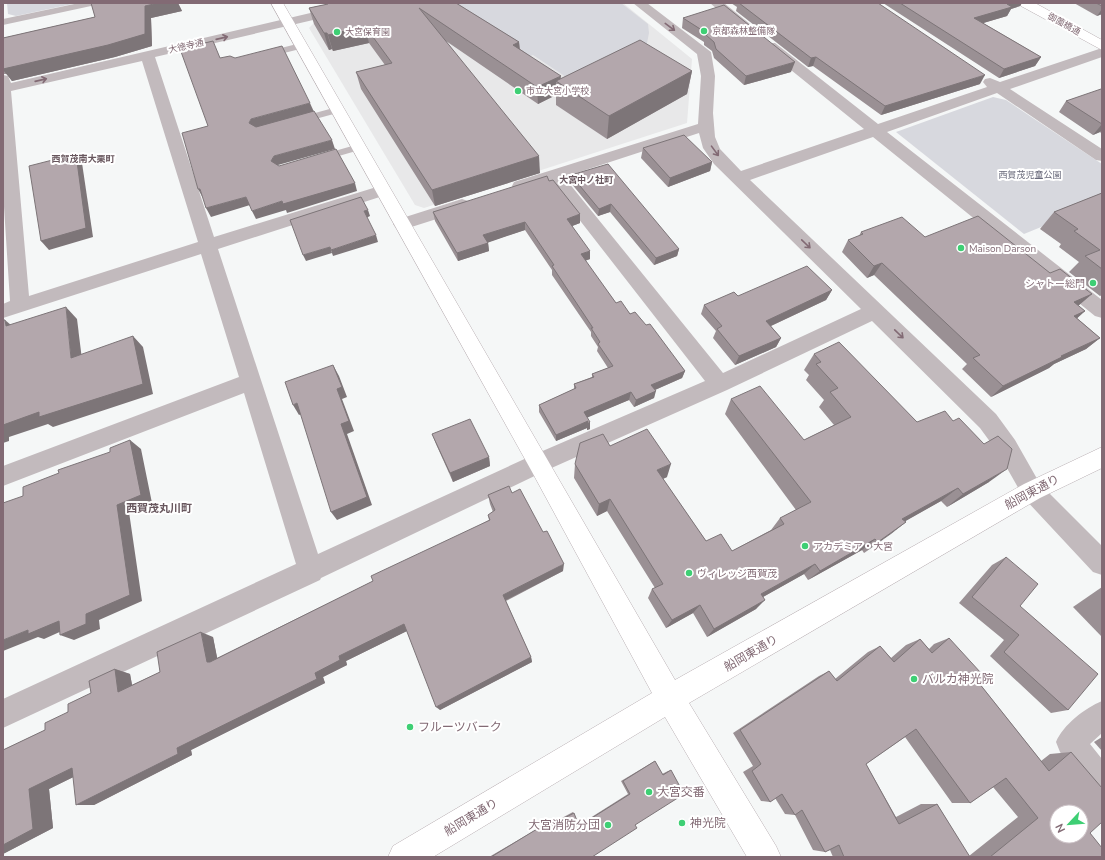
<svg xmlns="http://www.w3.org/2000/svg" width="1105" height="860" viewBox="0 0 1105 860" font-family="'Nunito Sans','Noto Sans JP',sans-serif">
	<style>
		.built { fill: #e8e8e9 }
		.green { fill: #d7d8de }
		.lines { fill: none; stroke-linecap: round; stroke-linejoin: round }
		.secondary-casing { stroke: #b9afb3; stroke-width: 1 }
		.lane { fill: #c2babd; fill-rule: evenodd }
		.street { fill: #c2babd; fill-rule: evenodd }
		.secondary { fill: #fff; fill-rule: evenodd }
		.wall { fill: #9a9094; fill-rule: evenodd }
		.shaded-wall { fill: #7d7578 }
		.building { fill: #b3a7ac; stroke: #7d7578; fill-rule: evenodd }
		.oneway { stroke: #826a74 }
		.poi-dot { fill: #3ecf74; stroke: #fff; stroke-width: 1.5 }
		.labels { text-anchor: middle; stroke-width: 4; stroke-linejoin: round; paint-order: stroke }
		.far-street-label { font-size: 9px; fill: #826a74; stroke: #fff }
		.far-poi-label { font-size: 9px; fill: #826a74; stroke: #fff; text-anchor: start }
		.far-neighbourhood-label { font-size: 9px; font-weight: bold; fill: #68575e; stroke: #fff }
		.far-park-label { font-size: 9px; fill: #68697a; stroke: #fff }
		.poi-label { font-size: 10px; fill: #826a74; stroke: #fff; text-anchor: start }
		.neighbourhood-label { font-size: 11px; font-weight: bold; fill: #68575e; stroke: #fff }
		.near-street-label { font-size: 12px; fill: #826a74; stroke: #fff }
		.near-poi-label { font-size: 12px; fill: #826a74; stroke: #fff; text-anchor: start }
	</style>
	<rect width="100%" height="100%" fill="#f5f7f7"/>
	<polygon class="built" points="397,3 623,3 692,59 687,123 424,208 415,205 309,28 314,23"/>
	<g class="green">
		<polygon points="7,3 77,3 16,16 8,14"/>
		<polygon points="435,3 621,3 648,24 649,33 646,48 569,79 533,55 524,58"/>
		<polygon points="993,97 1006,100 1102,164 1102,202 1024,234 896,132"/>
	</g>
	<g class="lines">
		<g class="secondary-casing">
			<g id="secondary">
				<polygon points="271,3 283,3 675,680 1024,484 1102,447 1102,468 1040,498 689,703 776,846 781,857 747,857 665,717 433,857 388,857 393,846 652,693 531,470"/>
				<polygon points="1020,3 1035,3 1102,40 1102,50 1021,6"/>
			</g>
		</g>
		<g class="lane">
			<polygon points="79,3 95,3 91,6 3,25 3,19"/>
			<polygon points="301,43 306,46 304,48 264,58 259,55 261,53"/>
			<polygon points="337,107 341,108 342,110 341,112 297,124 292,121 293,119"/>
			<polygon points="359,144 364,147 363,149 318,162 313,159 314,157"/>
		</g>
		<g class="street">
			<path d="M353 3H375L369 7 155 57 214 237 383 185 389 186 391 190 389 194 218 249 318 554 531 456 705 381 550 182 520 191 514 190 512 186 514 182 698 124 701 76 697 54 633 3H647L711 52 715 76 713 113 715 137 720 149 741 171 864 129 765 49 763 46 765 43H775L878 124 987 87 983 82 985 79 990 78 1000 82 1102 48V57L1010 89 1102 149V161L1096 160 997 93 887 132 1102 300V318L1095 316 873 137 750 180 996 414 1015 440 1040 484 1102 546V575L1093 572 1024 498 999 454 980 428 872 321 727 390 547 470 321 578 320 580 3 728V699L296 564 244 393 3 486V466L239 377 201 254 3 318V304L10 301 3 191V75L8 76 11 83ZM142 61 198 242 29 296 11 91ZM699 133 703 148 714 164 861 309 723 373 564 177Z"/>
			<polygon points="710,3 724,3 750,24 748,27 738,27"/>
			<polygon points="462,199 468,201 471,205 468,209 402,230 396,228 393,224 396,220"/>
			<path d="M1102 701V733L1090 744 1102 759V797L1092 792 1060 752 1056 742C1063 725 1085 708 1102 701Z"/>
		</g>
		<use href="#secondary" class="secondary"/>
	</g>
	<g class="wall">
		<polygon points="91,3 178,3 182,11 151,18 152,46 115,57 12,81 7,74 3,74 3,38 95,17"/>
		<polygon points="456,3 519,42 520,49 560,79 692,71 687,94 607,139 556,105 556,95 538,104 446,41 540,173 435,206 361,89 356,72 385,65 369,43 333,51 332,49 329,50 314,24 309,8 328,4"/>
		<polygon points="731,3 878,3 980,84 881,115 813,66 808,67 736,11 737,7"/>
		<polygon points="883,3 1022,3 1020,6 1011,9 1007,16 983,23 1041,57 1035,66 999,78"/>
		<polygon points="1074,3 1102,3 1102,14 1097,16"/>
		<polygon points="683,18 791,72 744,85 714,58 712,51 704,45 704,42 682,28"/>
		<polygon points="1102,90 1102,134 1100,132 1093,135 1059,112 1066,101"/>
		<polygon points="643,148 712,162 710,171 668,187 641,158"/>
		<polygon points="571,175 679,249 677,256 654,265 610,212 598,216 571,183"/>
		<polygon points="549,181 580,223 572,226 590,259 585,261 616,303 646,325 685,371 682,378 655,390 654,398 634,407 629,400 587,417 590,429 587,430 587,428 556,441 539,412 539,405 574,389 574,384 592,377 592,374 608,368 597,351 598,347 591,336 591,332 552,275 552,270 525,230 488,242 489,251 458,261 435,221 433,212"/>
		<polygon points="1102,193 1102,295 1100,296 1069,272 1079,262 1059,247 1061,244 1040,229 1054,212"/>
		<polygon points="861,232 925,237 1050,273 1092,294 1078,306 1085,311 1077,318 1100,338 1086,349 1054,364 1049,368 991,397 962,369 967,364 874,275 867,278 842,252 848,240 859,236"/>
		<polygon points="832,290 826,300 771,326 781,338 776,347 735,365 713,338 716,331 701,314 704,305 738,296"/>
		<polygon points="814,354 917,422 989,482 947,507 941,501 905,521 906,522 864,553 862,550 808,580 804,574 763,597 756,609 707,637 693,613 666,628 648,598 652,589 655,588 607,511 597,516 574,478 575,464 610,446 667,477 663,479 706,541 732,551 771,530 780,518 796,510 725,414 731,399 804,440 834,425 819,407 824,400 806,380 809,375 804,370"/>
		<polygon points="432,434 489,457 490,466 453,482 436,444"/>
		<polygon points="512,493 563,571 506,601 531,657 532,662 440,710 407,631 346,661 347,665 323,677 325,683 191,750 192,755 94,805 73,777 49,789 53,828 3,854 3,750 45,730 91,693 115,669 130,674 132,685 160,672 213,637 217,658 373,581 489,520 488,515 493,512 490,504 488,495"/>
		<polygon points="1006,557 1020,606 1068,710 1051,713 990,656 1004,640 959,603 992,565"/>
		<polygon points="1102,587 1102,637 1073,607"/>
		<path d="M949 638 975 678 1041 761 1050 754 1071 752 1090 833 1102 857H833L830 850 825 852 813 850 795 815 785 814 775 798 770 802 761 801 743 772 753 766 733 733 819 676 829 671 835 679 868 652 880 646 891 658 906 645 920 639 929 649 934 644ZM905 737 952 803H970L993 787 1018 817 969 856 937 804H921L896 817 866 764Z"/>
		<polygon points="1102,737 1102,751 1094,742"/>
		<polygon points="655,761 662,774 668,771 671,770 635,825 592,857 489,857 542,826 543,828 573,812 579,825 628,794 621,781 653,762"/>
	</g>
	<g class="shaded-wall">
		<polygon points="158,3 178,3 182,11 151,18 152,46 115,57 12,81 3,70 3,69 145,6"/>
		<polygon points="1009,3 1022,3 1020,6 1011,9 1007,16 970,27 974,18"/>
		<polygon points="1102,9 1102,14 1097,16"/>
		<polygon points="365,26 369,43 333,51 328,35"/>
		<polygon points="324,33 327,33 332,49 329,50"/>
		<polygon points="519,42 520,59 513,45"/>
		<polygon points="816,57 813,66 808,67 811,58"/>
		<polygon points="1041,57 1035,66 999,78 1004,69"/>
		<polygon points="795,62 791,72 744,85 746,76"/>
		<polygon points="692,71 687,94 607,139 609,116"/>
		<polygon points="985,75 980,84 881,115 885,106"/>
		<polygon points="561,76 560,84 556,81 556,95 538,104 537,87"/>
		<polygon points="310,103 314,112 253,131 249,123 251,119"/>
		<polygon points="1102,124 1102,129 1100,132 1093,135"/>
		<polygon points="332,140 335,149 278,165 275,169 271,161 274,156"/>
		<polygon points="76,154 82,163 93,237 49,250 41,241"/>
		<polygon points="539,156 540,173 435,206 432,190"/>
		<polygon points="712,162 710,171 668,187 670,178"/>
		<polygon points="355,183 357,191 287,213 286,210 256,219 252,211 282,201"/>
		<polygon points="198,189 200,189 203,198"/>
		<polygon points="246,197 250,205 211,217 206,208"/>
		<polygon points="611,204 610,212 598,216 599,209"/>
		<polygon points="368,210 370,216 366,218 364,211"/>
		<polygon points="580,214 580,223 567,228 567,219"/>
		<polygon points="525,222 525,230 484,244 483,235"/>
		<polygon points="376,235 378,242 333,256 331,250"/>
		<polygon points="488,243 489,251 458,261 457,253"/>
		<polygon points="330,247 332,253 306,261 303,255"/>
		<polygon points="679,249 677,256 654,265 656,258"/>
		<polygon points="590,251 590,259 580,262 581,254"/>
		<polygon points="882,263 874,275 867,278 874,266"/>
		<polygon points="832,290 826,300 762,330 766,321"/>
		<polygon points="1092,294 1079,305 1061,314 1074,302"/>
		<polygon points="66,307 77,319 83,368 71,358"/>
		<polygon points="1085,311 1072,323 1074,316"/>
		<polygon points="5,320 18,331 6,326"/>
		<polygon points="133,336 143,347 153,394 53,427 48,424 9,437 9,441 3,443 3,425"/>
		<polygon points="781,338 776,347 735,365 739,356"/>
		<polygon points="1100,338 1086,349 1054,364 1049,368 991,397 1003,386 1061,356"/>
		<polygon points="333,365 339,376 347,397 342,399 354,431 347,434 372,505 337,520 331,512 341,424"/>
		<polygon points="685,371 682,378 650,392 651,385"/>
		<polygon points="656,391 654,398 634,407 636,400"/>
		<polygon points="631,392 629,400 584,419 584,412"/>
		<polygon points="297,403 304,413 299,415 293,405"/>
		<polygon points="588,421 590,422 590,429 587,430 587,428 556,441 556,435"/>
		<polygon points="130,440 141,449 152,503 129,512 142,601 99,620 100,629 74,640 60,635 86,614 117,505"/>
		<polygon points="489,457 490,466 453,482 450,473"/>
		<polygon points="671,464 667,477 653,483 657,470"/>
		<polygon points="1007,469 989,482 947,507 963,494"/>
		<polygon points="958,488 941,501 888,531 902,519"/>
		<polygon points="610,499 607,511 597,516 599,504"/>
		<polygon points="906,522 891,534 864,553 878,542"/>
		<polygon points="875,539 862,550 808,580 820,571"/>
		<polygon points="564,564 563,571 504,601 503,595"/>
		<polygon points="815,564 804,574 752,603 761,594"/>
		<polygon points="765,600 756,609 707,637 714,629"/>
		<polygon points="700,605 693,613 666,628 672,620"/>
		<polygon points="59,621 73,626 44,639 38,637 3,651 3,640 28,630"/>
		<polygon points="404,624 409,630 346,661 347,665 323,677 325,683 191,750 192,755 94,805 76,805 177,748 315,673 339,656"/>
		<polygon points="201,632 213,637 219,667 207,662"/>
		<polygon points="531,657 532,662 440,710 436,707"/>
		<polygon points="115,669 130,674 134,695 118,692"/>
		<polygon points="72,768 90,769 49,789 53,828 3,854 3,845 29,789"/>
	</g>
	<g class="building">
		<polygon points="91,3 158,3 145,6 145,34 108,45 3,69 3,38 95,17"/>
		<polygon points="328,3 456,3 519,42 513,45 561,76 537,87 419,8 539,156 432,190 356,72 392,63 365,26 328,35 327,33 324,33 309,8 328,4"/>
		<polygon points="739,3 878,3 985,75 885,106 816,57 811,58"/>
		<polygon points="900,3 1009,3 1007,4 1012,7 974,18 1041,57 1004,69"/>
		<polygon points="1096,3 1102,3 1102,6"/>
		<polygon points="724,5 795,62 746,76 716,49 714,42 706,35 708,34 683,18"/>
		<polygon points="640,40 692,71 609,116 556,81"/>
		<polygon points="213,41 220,58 230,56 235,58 282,46 310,103 251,119 249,123 256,127 314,111 332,140 274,156 271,161 279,166 336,149 355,183 283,204 282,201 252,211 246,197 206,208 200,189 198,189 182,133 208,126 180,49"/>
		<polygon points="1101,89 1102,90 1102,124 1066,101"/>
		<polygon points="684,135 712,162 670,178 643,148"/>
		<polygon points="76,154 86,228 41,241 29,166"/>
		<polygon points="608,164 679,249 656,258 611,204 599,209 571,175"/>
		<polygon points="547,176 549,181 553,180 580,214 567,219 590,251 581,254 616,303 621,301 630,314 635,312 646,325 650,324 685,371 651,385 656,391 636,400 631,392 584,412 590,422 587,424 588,421 556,435 539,405 576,388 574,384 594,377 592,374 613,366 598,344 600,342 591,328 593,328 552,266 554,265 525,222 483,235 488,243 457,253 433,212"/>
		<polygon points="1102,193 1102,269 1085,256 1100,250 1074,231 1078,229 1054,212"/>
		<polygon points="361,197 368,210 364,211 376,235 331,250 330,247 303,255 290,220"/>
		<polygon points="978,216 1050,273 1060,269 1092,294 1074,302 1085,311 1074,316 1100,338 1061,356 1062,357 1003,386 973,358 980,355 882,263 874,266 848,240 863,234 861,232 902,217 925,237"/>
		<polygon points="807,266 832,290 766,321 781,338 739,356 717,329 722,326 704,305 734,292 738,296"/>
		<polygon points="66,307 71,358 133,336 143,384 39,417 39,412 3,425 3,320 5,320 6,326"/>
		<polygon points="839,342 917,422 945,411 953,421 959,418 984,444 998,436 1012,449 1007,469 963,494 958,488 902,519 906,522 878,542 875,539 820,571 815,564 761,594 765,600 714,629 700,605 672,620 652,589 663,584 610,499 599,504 575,464 580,443 603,434 610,446 647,429 671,464 657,470 706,541 721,534 732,551 784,524 780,518 811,502 731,399 760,386 804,440 851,417 830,392 838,388 816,364 821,362 814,354"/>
		<polygon points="333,365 342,387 337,389 349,421 341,424 367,497 331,512 297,403 293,405 285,382"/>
		<polygon points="470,419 489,457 450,473 432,434"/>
		<polygon points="130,440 141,495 117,505 130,595 86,614 86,624 60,635 59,621 28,634 28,630 3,640 3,503 23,496 23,487 59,473 58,470 110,452 110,448"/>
		<polygon points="509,486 512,493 520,489 543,532 547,531 564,564 503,595 531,657 436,707 404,624 339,656 340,660 315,673 317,679 177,748 178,754 76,805 72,768 29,789 33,829 3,845 3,750 45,730 45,723 68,712 68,704 91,693 89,681 115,669 118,692 160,672 157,652 201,632 207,662 210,662 373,581 371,576 490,520 488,515 495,510 488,495"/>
		<polygon points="1006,557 1038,584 1020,606 1098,674 1068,710 1004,652 1019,635 972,597"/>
		<path d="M949 638 981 673 975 678 1049 771 1071 752 1102 788V822L1090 833 1102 848V857H990L1038 818 1006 778 970 803 916 729 866 764 899 824 937 804 970 857H844L839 845 825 852 802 810 795 815 782 794 770 802 752 771 761 764 740 730 829 671 837 681 880 646 894 662 920 639 932 653ZM1057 812H1081V836H1057Z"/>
		<polygon points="655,761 663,775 671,770 684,794 635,825 637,828 592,857 491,857 542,826 543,829 574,813 579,826 630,794 623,781"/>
	</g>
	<defs><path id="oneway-shaft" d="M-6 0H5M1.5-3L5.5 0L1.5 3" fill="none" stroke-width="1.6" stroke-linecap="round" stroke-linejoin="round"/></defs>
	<g class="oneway">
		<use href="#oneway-shaft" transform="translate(670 27) rotate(37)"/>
		<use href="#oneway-shaft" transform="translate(222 38) rotate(-13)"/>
		<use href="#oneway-shaft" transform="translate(41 80) rotate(-13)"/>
		<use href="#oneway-shaft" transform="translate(715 151) rotate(54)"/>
		<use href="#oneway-shaft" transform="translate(806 244) rotate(44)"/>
		<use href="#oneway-shaft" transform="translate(899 334) rotate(44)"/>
	</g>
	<g class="poi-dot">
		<circle cx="704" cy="31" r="4"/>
		<circle cx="337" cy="32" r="4"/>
		<circle cx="518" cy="91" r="4"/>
		<circle cx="961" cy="248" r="4"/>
		<circle cx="1093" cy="283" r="4"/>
		<circle cx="805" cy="546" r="4"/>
		<circle cx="689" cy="573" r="4"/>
		<circle cx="914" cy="679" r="4"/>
		<circle cx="410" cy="727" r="4"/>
		<circle cx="649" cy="792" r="4"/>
		<circle cx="682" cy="823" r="4"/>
		<circle cx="608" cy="825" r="4"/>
	</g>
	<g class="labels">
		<g class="far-street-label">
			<text transform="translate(1064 24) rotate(29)" y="3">御薗橋通</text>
			<text transform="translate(186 46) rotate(-13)" y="3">大徳寺通</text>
		</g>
		<g class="far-poi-label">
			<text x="712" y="34">京都森林整備隊</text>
			<text x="345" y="35">大宮保育園</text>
			<text x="526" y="94">市立大宮小学校</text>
		</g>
		<g class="far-neighbourhood-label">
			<text x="83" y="162">西賀茂南大栗町</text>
			<text x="586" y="183">大宮中ノ社町</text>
		</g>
		<g class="far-park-label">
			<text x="1030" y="178">西賀茂児童公園</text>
		</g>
		<g class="poi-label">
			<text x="969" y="252">Maison Darson</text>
			<text x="1085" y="287" text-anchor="end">シャトー総門</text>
			<text x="813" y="550">アカデミア・大宮</text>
			<text x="697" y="577">ヴィレッジ西賀茂</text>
		</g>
		<g class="neighbourhood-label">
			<text x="159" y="512">西賀茂丸川町</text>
		</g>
		<g class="near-street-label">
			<text transform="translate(1032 492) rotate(-28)" y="4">船岡東通り</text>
			<text transform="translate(751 653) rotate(-30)" y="4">船岡東通り</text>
			<text transform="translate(471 817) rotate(-31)" y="4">船岡東通り</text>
		</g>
		<g class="near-poi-label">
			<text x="922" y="683">バルカ神光院</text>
			<text x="418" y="731">フルーツバーク</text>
			<text x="657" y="796">大宮交番</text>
			<text x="690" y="827">神光院</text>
			<text x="600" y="829" text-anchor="end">大宮消防分団</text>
		</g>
	</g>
	<rect width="1105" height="860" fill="none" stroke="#826a74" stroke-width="8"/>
	<g transform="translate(1069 824) rotate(244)"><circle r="19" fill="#ffffff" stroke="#cdc3c7"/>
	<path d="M0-3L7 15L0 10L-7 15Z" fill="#3ecf74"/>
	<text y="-6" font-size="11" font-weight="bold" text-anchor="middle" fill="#826a74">N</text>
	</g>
</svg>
